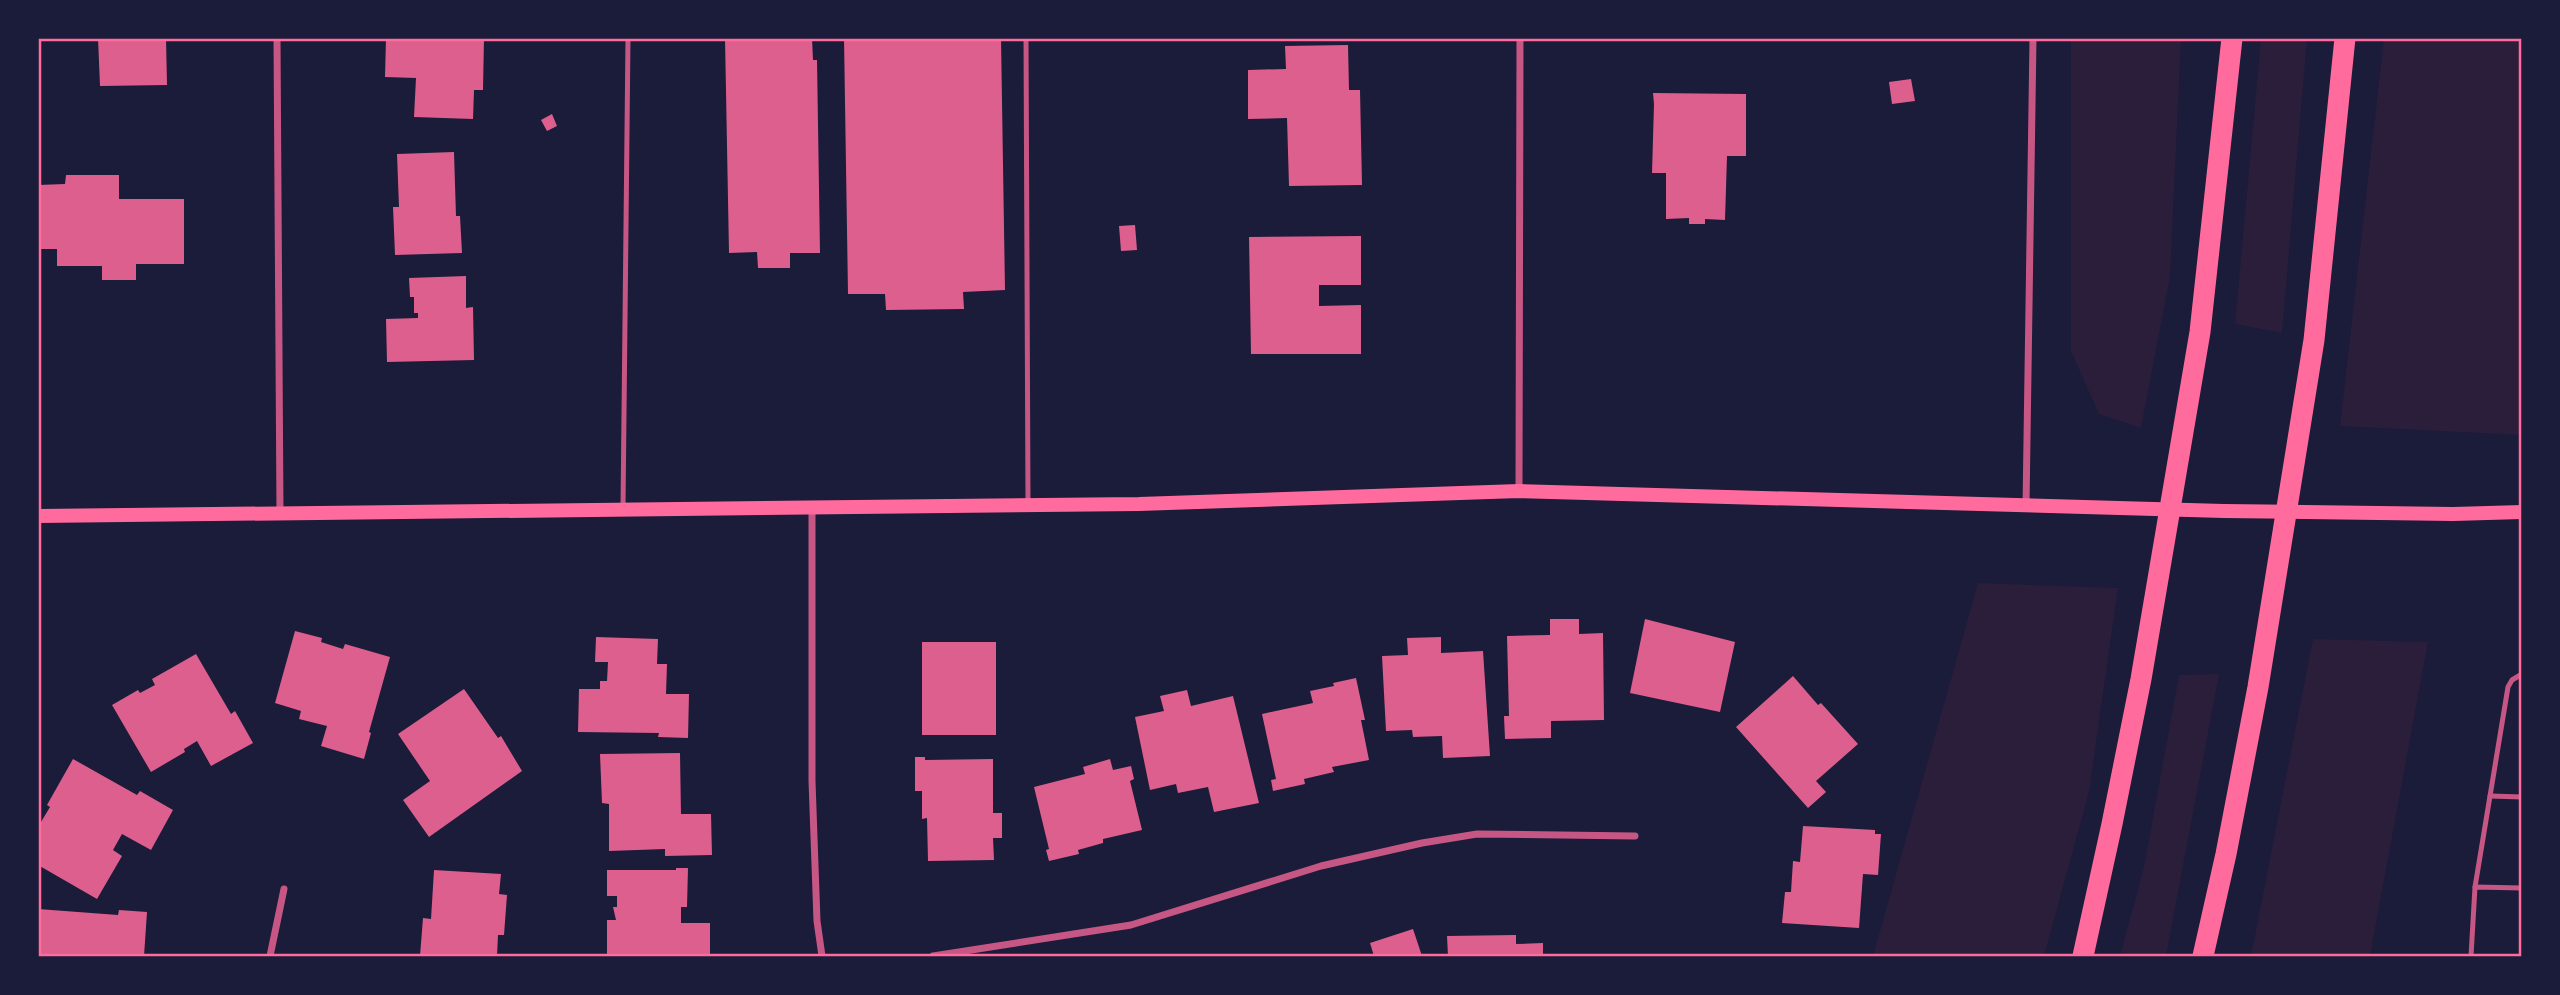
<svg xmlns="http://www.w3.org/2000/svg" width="2560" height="995" viewBox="0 0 2560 995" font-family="'Archivo Narrow',sans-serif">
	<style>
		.green { fill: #2a1e3b }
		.building { fill: #dd5f8e }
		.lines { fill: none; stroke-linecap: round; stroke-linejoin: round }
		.service { stroke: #c65784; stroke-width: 5 }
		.minor { stroke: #c65784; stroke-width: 7 }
		.secondary { stroke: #ff6b9d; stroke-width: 14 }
		.motorway { stroke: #ff6b9d; stroke-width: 21 }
		.neatline { fill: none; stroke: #ff6b9d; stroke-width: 2.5 }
	</style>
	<rect width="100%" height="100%" fill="#1b1b3a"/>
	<g class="green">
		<polygon points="2384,38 2521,39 2521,435 2340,426"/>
		<polygon points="2071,39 2181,39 2170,277 2141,428 2099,414 2071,351"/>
		<polygon points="2261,39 2307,39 2282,333 2235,324"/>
		<polygon points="1978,583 2118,588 2089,792 2044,956 1873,956"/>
		<polygon points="2313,639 2428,642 2370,956 2251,956"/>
		<polygon points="2219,674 2166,956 2120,956 2144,867 2179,675"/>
	</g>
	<g class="building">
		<polygon points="98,38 166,38 167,85 100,86"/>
		<polygon points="386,38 484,38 483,90 474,90 473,119 414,117 416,78 385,77"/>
		<polygon points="725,38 812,38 813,60 817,60 820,253 790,253 790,268 758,268 757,252 729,253"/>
		<polygon points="844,38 1001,38 1005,290 963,292 964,309 886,310 885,294 848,294"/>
		<polygon points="1348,45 1349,90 1360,90 1362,185 1289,186 1287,118 1248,119 1248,70 1286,69 1285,46"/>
		<polygon points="1911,79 1915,101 1892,104 1889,82"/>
		<polygon points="1653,93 1746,94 1746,156 1727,156 1725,220 1705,219 1705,224 1689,224 1689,218 1666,219 1666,173 1652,173 1654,104"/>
		<polygon points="552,114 557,126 547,131 541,120"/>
		<polygon points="454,152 456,216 460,216 462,253 395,255 393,207 399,207 397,154"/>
		<polygon points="66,175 119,175 119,199 184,199 184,264 136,264 136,280 102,280 102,266 57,266 57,249 38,249 38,185 65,184"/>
		<polygon points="1135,225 1137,250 1121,251 1119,226"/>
		<polygon points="1361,236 1361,285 1319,285 1319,306 1361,305 1361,354 1251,354 1249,237"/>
		<polygon points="466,276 466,308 473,307 474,360 387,362 386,319 418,318 418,313 414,313 414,297 410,297 409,278"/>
		<polygon points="1550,619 1579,619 1579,634 1603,633 1604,720 1551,721 1551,738 1505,739 1504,716 1509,716 1507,636 1550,635"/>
		<polygon points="1645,619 1735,642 1720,712 1630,693"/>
		<polygon points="295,631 322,638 321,642 343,649 345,644 390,657 369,732 371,733 364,759 321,746 327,726 299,719 301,711 275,703"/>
		<polygon points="596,637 658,639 657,664 667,664 666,694 689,694 688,738 658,737 659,733 578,732 579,689 600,689 600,681 607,681 608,662 595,662"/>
		<polygon points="1441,637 1441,653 1483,651 1490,756 1443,758 1442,736 1413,737 1412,730 1386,731 1382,656 1408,655 1407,638"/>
		<rect x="922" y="642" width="74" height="93"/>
		<polygon points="196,654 231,714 235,711 253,743 211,766 197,741 184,749 185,752 151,772 112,705 138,690 140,693 155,685 152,679"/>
		<polygon points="1793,676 1818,705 1821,703 1858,744 1816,781 1826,792 1808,808 1736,727"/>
		<polygon points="1356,678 1365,720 1361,720 1369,760 1332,767 1334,772 1304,779 1305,784 1273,791 1271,780 1276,779 1262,714 1313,703 1310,691 1334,686 1333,683"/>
		<polygon points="464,689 498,738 501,736 522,771 429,837 403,800 430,781 398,734"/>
		<polygon points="1187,690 1191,706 1233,696 1259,803 1214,812 1208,787 1178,793 1176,784 1150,790 1135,717 1164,711 1160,696"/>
		<polygon points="680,753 681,814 711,814 712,855 665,856 665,849 609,851 609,804 602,803 600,754"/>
		<polygon points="915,757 925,757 925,760 993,759 993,813 1002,813 1002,838 993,838 994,860 928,861 927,818 922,819 922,791 915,791"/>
		<polygon points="73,759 137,795 140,791 173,810 151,850 122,834 113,850 122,856 97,899 38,865 38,827 50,807 47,805"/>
		<polygon points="1110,759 1113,770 1131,766 1134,779 1130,781 1142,830 1103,839 1103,843 1078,850 1079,854 1049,861 1046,850 1049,849 1034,787 1085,774 1083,767"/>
		<polygon points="1803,826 1875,830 1875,834 1881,834 1878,875 1863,874 1859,928 1782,923 1785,892 1791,892 1793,861 1800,862"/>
		<polygon points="676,868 688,868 687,907 681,907 681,923 710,923 710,956 607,956 607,920 616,920 613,907 617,907 617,896 607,896 607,870 676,870"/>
		<polygon points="434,870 501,874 499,894 507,895 504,935 498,935 497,956 420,956 423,918 431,919"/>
		<polygon points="38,909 118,915 119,910 147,912 144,956 38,956"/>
		<polygon points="1413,929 1422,956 1374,956 1370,943"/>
		<polygon points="1516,935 1516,944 1543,943 1543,956 1448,956 1447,936"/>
	</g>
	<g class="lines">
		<g class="service">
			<polyline points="1026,38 1028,502"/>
			<polyline points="623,508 628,38"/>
			<polyline points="2490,796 2522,797"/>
			<polyline points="2475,887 2508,687 2512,680 2522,674"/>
			<polyline points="2471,956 2475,887 2522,888"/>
		</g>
		<g class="minor">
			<polyline points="277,38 280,513"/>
			<polyline points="1519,491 1520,38"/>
			<polyline points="2026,506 2033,38"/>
			<polyline points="812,507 812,781 817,921 822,956"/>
			<polyline points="270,956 284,889"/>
			<polyline points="933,956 1131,925 1321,866 1422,843 1477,834 1635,836"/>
		</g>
		<polyline class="secondary" points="38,516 1139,504 1519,491 2224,511 2453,514 2522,512"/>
		<g class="motorway">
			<polyline points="2083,956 2112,824 2141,679 2200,332 2232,38"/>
			<polyline points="2203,956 2226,854 2258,687 2314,340 2345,38"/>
		</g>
	</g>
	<rect width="2560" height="995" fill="none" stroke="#1b1b3a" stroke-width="80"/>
	<rect x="40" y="40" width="2480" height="915" class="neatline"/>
</svg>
